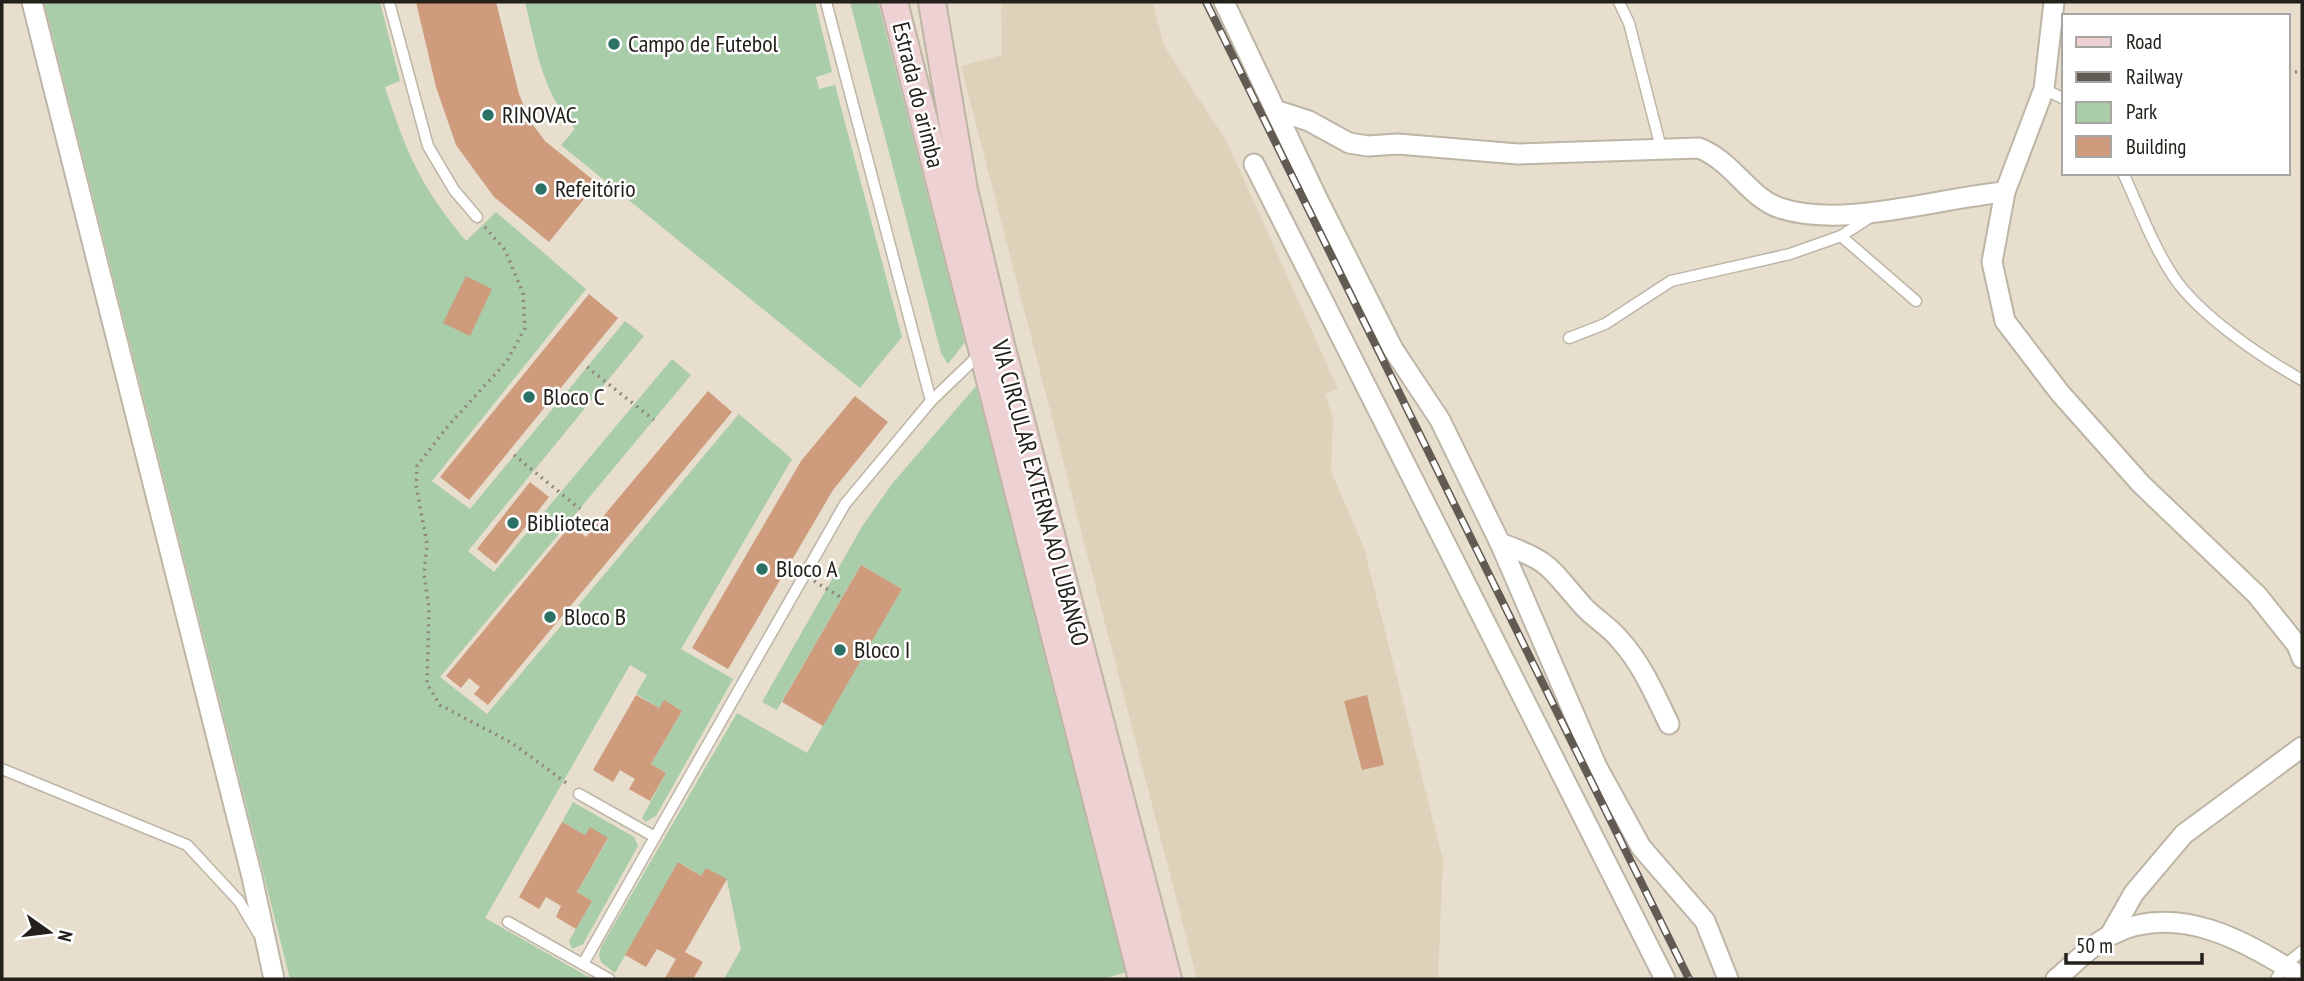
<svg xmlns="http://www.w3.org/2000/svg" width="2304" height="981" viewBox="0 0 2304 981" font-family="'PT Sans Narrow',sans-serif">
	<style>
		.built { fill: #ded2bb }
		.green { fill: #a9cca9 }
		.building { fill: #ce9b7d }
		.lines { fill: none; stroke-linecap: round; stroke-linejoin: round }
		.service-casing { stroke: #bdb5a5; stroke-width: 13 }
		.minor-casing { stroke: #bdb5a5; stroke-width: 23 }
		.secondary-casing { stroke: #bdb5a5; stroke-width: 30 }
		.path { stroke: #8e877c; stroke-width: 3.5; stroke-dasharray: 2 5; stroke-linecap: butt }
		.service { stroke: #fff; stroke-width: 10 }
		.minor { stroke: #fff; stroke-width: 19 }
		.secondary { stroke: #edd1d3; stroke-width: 26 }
		.rail-casing { stroke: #615b53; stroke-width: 8 }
		.rail { stroke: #fff; stroke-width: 5; stroke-dasharray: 16; stroke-linecap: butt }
		.poi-dot { fill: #2c7166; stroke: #fff; stroke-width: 2.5 }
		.labels { text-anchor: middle; stroke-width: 5; stroke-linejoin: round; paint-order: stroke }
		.poi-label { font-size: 24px; fill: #24201b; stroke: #fff; text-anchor: start }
		.street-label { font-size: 24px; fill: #24201b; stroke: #fff }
	</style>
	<rect width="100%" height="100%" fill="#e7dece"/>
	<polygon class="built" points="1001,2 1153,2 1164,46 1226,140 1338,389 1325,394 1333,418 1331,471 1364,548 1443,860 1438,979 1197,979 961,66 1002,55"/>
	<g class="green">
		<path d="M44 2H380L400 81 385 87C406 153 421 187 466 241L496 212 586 289 432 481 470 509 625 321 644 336 468 551 494 572 672 359 691 375 440 677 487 714 739 414 792 459 681 649 733 679 656 816 646 822 642 818 666 773 651 764 682 711 664 701 659 708 636 694 647 675 630 665 485 918 592 979H290Z"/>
		<path d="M525 2H815L832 72 816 77 819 89 835 85 902 337 860 388 561 145 575 129C541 89 537 51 525 2Z"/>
		<polygon points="850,2 878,2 965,342 948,364 941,353"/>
		<polygon points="976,386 1127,972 1102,979 724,979 741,949 727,880 706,868 701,876 679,862 615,973 601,962 599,955 601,947 737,713 807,753 902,589 861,565 777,710 762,702 863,525 892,484"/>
		<polygon points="573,802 634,837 638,846 583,944 572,949 569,941 592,901 577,892 608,839 590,828 585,835 562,822"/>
	</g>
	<g class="building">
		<polygon points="416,2 496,2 519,94 530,121 545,141 597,183 549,242 494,197 456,145 436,87"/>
		<polygon points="466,276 492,289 470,336 443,323"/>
		<polygon points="589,294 618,318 469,500 440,477"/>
		<polygon points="708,391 732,412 488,705 474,694 480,687 469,678 461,688 446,676 571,525 586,537"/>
		<polygon points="855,396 888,422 833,490 728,669 692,648 801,461"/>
		<polygon points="530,482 549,497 496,564 477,549"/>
		<polygon points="861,565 902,589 823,726 782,702"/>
		<polygon points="636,695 659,708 664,700 682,711 651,764 666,773 650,801 629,789 635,779 620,770 613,782 593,770"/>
		<polygon points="1367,695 1384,765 1362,770 1344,701"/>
		<polygon points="562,822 585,835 590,827 608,838 577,892 592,901 576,929 556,917 561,906 546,897 539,909 519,897"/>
		<polygon points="678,862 701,876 706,868 727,879 685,952 703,962 693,979 665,978 676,959 657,949 646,967 625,955"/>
	</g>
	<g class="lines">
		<g class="service-casing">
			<g id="service">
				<polyline points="389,2 428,146 454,190 477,217"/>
				<polyline points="826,2 931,401"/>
				<polyline points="1619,2 1629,23 1661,148"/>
				<polyline points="2044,89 2064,99"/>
				<path d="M2123 173C2139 207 2152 244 2173 276 2199 315 2261 357 2302 380"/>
				<polyline points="1841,236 1916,301"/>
				<polyline points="1569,338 1605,324 1671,281 1790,254 1841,236 1872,216"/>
				<polyline points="2,769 187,845 239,901 258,933"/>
				<polyline points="579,794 655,837 583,964"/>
				<polyline points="655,837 845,504 931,401 980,354"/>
				<polyline points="508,922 609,979"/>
				<polyline points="2276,979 2284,966 2302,951"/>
			</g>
		</g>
		<g class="minor-casing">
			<g id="minor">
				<polyline points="32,2 252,877 274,979"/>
				<polyline points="1224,2 1318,200 1393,349 1440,420 1500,543 1597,767 1641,847 1705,921 1728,979"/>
				<polyline points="2054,2 2044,89 2005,192 1992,262 2005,321 2060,393 2141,484 2257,595 2297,645 2302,658"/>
				<path d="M1275 110 1309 121 1349 143 1368 146 1398 144 1518 154 1699 148C1734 162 1749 198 1780 208 1843 229 1938 198 2005 192"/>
				<polyline points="1254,164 1665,979"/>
				<path d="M1500 543C1553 562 1549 568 1584 607 1595 619 1610 627 1620 640 1642 664 1655 695 1669 724"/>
				<polyline points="2110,935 2134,893 2184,834 2302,747"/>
				<path d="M2056 979C2073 965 2091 945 2111 935 2177 901 2248 942 2302 977"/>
			</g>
		</g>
		<g class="secondary-casing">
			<g id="secondary">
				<polyline points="894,2 1142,979"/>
				<polyline points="932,2 964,190 1001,345 1168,979"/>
			</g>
		</g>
		<g class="path">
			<polyline points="2288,73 2302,71"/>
			<polyline points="485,227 505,250 523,293 525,328 507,361 448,426 417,466 416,485 427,544 424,574 429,608 427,684 440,705 512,743 569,785"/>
			<polyline points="587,367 654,420"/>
			<polyline points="514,455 580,509"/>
			<polyline points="814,581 842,598"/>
		</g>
		<use href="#service" class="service"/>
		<use href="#minor" class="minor"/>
		<use href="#secondary" class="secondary"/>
		<g class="rail-casing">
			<polyline id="rail" points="1206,2 1689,979"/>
		</g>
		<use href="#rail" class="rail"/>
	</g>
	<g class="poi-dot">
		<circle cx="614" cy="44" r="7"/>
		<circle cx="488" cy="115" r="7"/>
		<circle cx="541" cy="189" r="7"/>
		<circle cx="529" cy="397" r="7"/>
		<circle cx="513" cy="523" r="7"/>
		<circle cx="762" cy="569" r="7"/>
		<circle cx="550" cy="617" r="7"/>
		<circle cx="840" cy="650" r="7"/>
	</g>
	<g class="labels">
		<g class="poi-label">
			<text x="628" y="52">Campo de Futebol</text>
			<text x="502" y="123">RINOVAC</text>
			<text x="555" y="197">Refeitório</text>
			<text x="543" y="405">Bloco C</text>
			<text x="527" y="531">Biblioteca</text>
			<text x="776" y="577">Bloco A</text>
			<text x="564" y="625">Bloco B</text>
			<text x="854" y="658">Bloco I</text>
		</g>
		<g class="street-label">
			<text transform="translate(918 95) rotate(76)" y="8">Estrada do arimba</text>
			<text transform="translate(1040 493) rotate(75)" y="8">VIA CIRCULAR EXTERNA AO LUBANGO</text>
		</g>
	</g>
	<rect width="2304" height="981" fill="none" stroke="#24201b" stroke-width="7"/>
	<rect x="2062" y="14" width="228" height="161" fill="#ffffff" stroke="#a7a6a4" stroke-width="2"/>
	<rect x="2076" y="37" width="35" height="10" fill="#edd1d3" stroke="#a7a6a4" stroke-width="2"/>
	<text x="2126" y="49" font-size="21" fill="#24201b">Road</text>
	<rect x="2076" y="72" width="35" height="10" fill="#615b53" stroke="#a7a6a4" stroke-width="2"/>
	<text x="2126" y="84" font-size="21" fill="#24201b">Railway</text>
	<rect x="2076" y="102" width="35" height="21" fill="#a9cca9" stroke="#a7a6a4" stroke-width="2"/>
	<text x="2126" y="119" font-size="21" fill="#24201b">Park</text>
	<rect x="2076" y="136" width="35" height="21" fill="#ce9b7d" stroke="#a7a6a4" stroke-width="2"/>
	<text x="2126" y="154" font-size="21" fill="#24201b">Building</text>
	<g transform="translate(49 932) rotate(104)" stroke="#ffffff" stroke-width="5" paint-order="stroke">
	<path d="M0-5L12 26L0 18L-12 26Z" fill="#24201b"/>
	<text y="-10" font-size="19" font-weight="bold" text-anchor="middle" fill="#24201b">N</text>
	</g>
	<path d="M2066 953v10h136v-10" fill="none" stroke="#24201b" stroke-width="3.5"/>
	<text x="2076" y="953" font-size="21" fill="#24201b" stroke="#ffffff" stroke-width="5" paint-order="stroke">50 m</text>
</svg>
